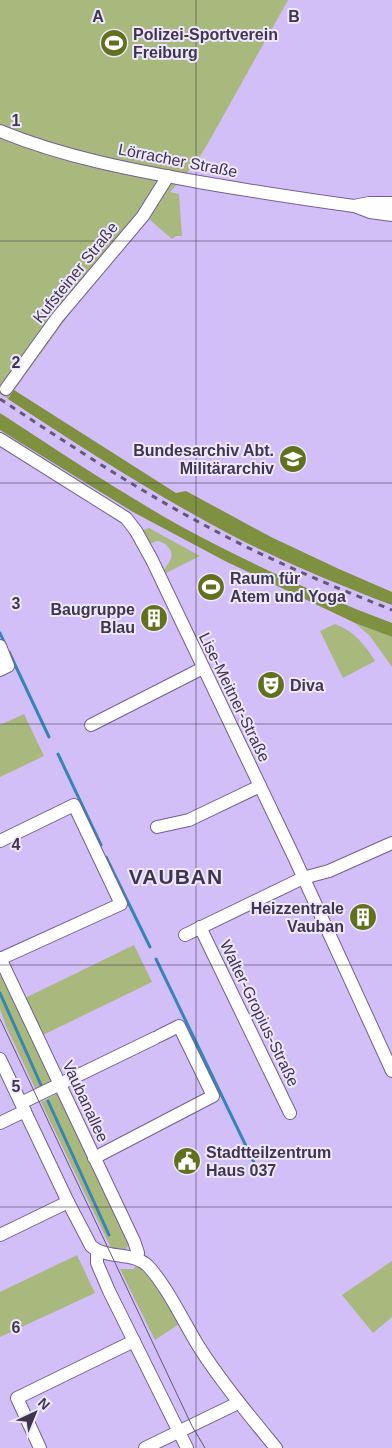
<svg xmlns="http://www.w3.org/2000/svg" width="392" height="1448" viewBox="0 0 392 1448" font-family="Helvetica,sans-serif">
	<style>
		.green { fill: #a9b87d }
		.forest { fill: #7f9040 }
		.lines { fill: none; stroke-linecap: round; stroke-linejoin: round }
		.stream { stroke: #3685b6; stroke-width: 3 }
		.minor-casing { stroke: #726093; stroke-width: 14 }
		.minor { stroke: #fff; stroke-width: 12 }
		.tram { stroke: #635878; stroke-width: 1 }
		.rail { stroke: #635878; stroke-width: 3; stroke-dasharray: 6 6; stroke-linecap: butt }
		.grid { fill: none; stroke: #3e364d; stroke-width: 1; stroke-opacity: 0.55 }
		.labels { text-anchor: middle; stroke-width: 4; stroke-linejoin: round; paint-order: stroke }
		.poi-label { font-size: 16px; font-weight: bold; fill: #3e364d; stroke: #eee7fe; text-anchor: start }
		.street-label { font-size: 16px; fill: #3e364d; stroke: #eee7fe }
		.district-label { font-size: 21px; font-weight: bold; letter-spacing: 1px; fill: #3e364d; stroke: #eee7fe }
		.grid-label { font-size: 16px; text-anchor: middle; font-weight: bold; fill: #3e364d; stroke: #eee7fe; stroke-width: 4; stroke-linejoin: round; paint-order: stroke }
	</style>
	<rect width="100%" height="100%" fill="#d2bff8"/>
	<g class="green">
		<polygon points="0,0 288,0 207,145 197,161 170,192 179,194 182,236 176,236 172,239 149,219 73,309 8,399 0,394"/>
		<path d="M149 528 200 556 164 574 163 572C165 567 170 563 171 558 174 550 164 541 157 541 154 542 152 543 149 544L141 531Z"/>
		<polygon points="355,623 392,637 392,667 370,636"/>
		<path d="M335 624C354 631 365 645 375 661L343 678 320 631Z"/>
		<polygon points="24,714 44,756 0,777 0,725"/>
		<polygon points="134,945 152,982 43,1035 25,998"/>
		<polygon points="0,970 55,1081 36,1090 6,1026 0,1009"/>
		<polygon points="58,1093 129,1244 125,1250 111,1248 41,1102"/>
		<polygon points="77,1255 95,1293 0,1337 0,1292"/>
		<polygon points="392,1261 392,1317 373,1333 342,1295"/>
		<polygon points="136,1265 152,1279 179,1324 155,1340 120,1269 134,1269"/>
	</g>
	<g class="forest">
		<path d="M14 390 176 493 186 491 271 537 339 569 392 592V605C339 585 286 563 235 537 157 496 82 448 8 399Z"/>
		<path d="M0 413C60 452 121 493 184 528 251 564 321 596 392 623V637L355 623 225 561 133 512 0 430Z"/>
	</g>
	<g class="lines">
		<g class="stream">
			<polyline points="0,633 5,644"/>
			<polyline points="9,652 49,737"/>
			<polyline points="58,754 101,845"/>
			<polyline points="106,857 150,947"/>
			<polyline points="156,959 259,1173"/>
			<polyline points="0,993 41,1085"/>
			<polyline points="48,1101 109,1235"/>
		</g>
		<g class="minor-casing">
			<g id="minor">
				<path d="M0 131C63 157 132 170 199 182 251 191 302 199 354 206L370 212 392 215"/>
				<polyline points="354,206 369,203 392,203"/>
				<polyline points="6,389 57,318 143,216 168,176"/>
				<polyline points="0,439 126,518 136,531 152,560 294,857 392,1071"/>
				<polyline points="0,646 8,666 0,670"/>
				<polyline points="91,725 203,668"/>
				<polyline points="157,827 189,820 260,786"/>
				<polyline points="0,841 74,805 121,904 0,959"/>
				<polyline points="200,927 290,1113"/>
				<polyline points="185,935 303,878 329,871 392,843"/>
				<polyline points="0,958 134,1241 138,1253 137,1259"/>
				<path d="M0 1059 68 1202 91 1246C107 1260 133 1251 148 1266 167 1286 184 1323 199 1347 222 1383 249 1415 276 1448"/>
				<polyline points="21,1103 155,1038"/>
				<polyline points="0,1123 25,1111"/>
				<polyline points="94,1158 213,1096 179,1026 159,1036"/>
				<polyline points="0,1235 68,1202"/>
				<polyline points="97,1251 97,1263 109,1291 187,1448"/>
				<polyline points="40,1448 17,1398 134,1341"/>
				<polyline points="145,1448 238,1403"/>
			</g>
		</g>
		<use href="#minor" class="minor"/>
		<polyline class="tram" points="0,1019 192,1426 205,1448"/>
		<path class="rail" d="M0 399C68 444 136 489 208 527 267 559 329 585 392 610"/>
	</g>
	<path class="grid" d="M196 0V1448M0 241H392M0 483H392M0 724H392M0 965H392M0 1207H392"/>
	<defs>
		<g id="stadium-disc" transform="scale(1.4375)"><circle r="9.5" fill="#62711d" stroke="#eee7fe"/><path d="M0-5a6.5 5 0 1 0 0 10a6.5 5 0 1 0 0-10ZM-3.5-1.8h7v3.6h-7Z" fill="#fff"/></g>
		<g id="university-disc" transform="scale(1.4375)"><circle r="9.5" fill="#62711d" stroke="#eee7fe"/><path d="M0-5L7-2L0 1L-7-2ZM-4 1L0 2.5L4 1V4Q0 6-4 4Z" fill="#fff"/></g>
		<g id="building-disc" transform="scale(1.4375)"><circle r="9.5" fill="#62711d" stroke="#eee7fe"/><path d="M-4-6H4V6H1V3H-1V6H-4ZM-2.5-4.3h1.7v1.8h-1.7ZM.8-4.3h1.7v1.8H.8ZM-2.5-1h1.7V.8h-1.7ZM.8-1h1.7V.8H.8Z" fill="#fff"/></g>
		<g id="theatre-disc" transform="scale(1.4375)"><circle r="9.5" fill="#62711d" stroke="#eee7fe"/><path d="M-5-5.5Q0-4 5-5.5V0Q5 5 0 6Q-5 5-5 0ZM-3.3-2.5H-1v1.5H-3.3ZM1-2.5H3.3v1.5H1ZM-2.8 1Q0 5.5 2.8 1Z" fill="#fff"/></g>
		<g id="civic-disc" transform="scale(1.4375)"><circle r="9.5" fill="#62711d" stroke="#eee7fe"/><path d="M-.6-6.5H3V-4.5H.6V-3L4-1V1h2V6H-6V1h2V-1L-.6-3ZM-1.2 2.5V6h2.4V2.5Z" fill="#fff"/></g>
	</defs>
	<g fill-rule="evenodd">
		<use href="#stadium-disc" x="114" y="43"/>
		<use href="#university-disc" x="293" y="459"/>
		<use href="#stadium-disc" x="211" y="587"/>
		<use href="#building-disc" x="154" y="618"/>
		<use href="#theatre-disc" x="271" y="685"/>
		<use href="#building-disc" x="363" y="917"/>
		<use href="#civic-disc" x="187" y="1161"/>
	</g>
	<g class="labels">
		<g class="poi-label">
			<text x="133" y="40">Polizei-Sportverein<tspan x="133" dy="18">Freiburg</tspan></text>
			<text x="274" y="456" text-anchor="end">Bundesarchiv Abt.<tspan x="274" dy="18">Militärarchiv</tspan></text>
			<text x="230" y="584">Raum für<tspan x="230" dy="18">Atem und Yoga</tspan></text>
			<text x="135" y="615" text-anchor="end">Baugruppe<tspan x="135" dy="18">Blau</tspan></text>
			<text x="290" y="691">Diva</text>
			<text x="344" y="914" text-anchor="end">Heizzentrale<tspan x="344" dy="18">Vauban</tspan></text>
			<text x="206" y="1158">Stadtteilzentrum<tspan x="206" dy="18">Haus 037</tspan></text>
		</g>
		<g class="street-label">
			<text transform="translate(178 160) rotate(11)" y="6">Lörracher Straße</text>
			<text transform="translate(75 272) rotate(-51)" y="6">Kufsteiner Straße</text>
			<text transform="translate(235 697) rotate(64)" y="6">Lise-Meitner-Straße</text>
			<text transform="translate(260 1013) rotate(64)" y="6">Walter-Gropius-Straße</text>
			<text transform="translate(86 1101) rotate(65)" y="6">Vaubanallee</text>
		</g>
		<g class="district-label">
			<text x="176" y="884">VAUBAN</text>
		</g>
	</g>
	<g class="grid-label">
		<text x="98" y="22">A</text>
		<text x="294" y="22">B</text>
		<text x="16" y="126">1</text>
		<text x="16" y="368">2</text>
		<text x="16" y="609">3</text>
		<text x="16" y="850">4</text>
		<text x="16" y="1092">5</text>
		<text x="16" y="1333">6</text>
	</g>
	<g transform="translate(35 1413) rotate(44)" stroke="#eee7fe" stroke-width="4" paint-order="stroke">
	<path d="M0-4L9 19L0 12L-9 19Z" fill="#3e364d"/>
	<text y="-8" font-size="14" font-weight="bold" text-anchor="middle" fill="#3e364d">N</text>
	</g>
</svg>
